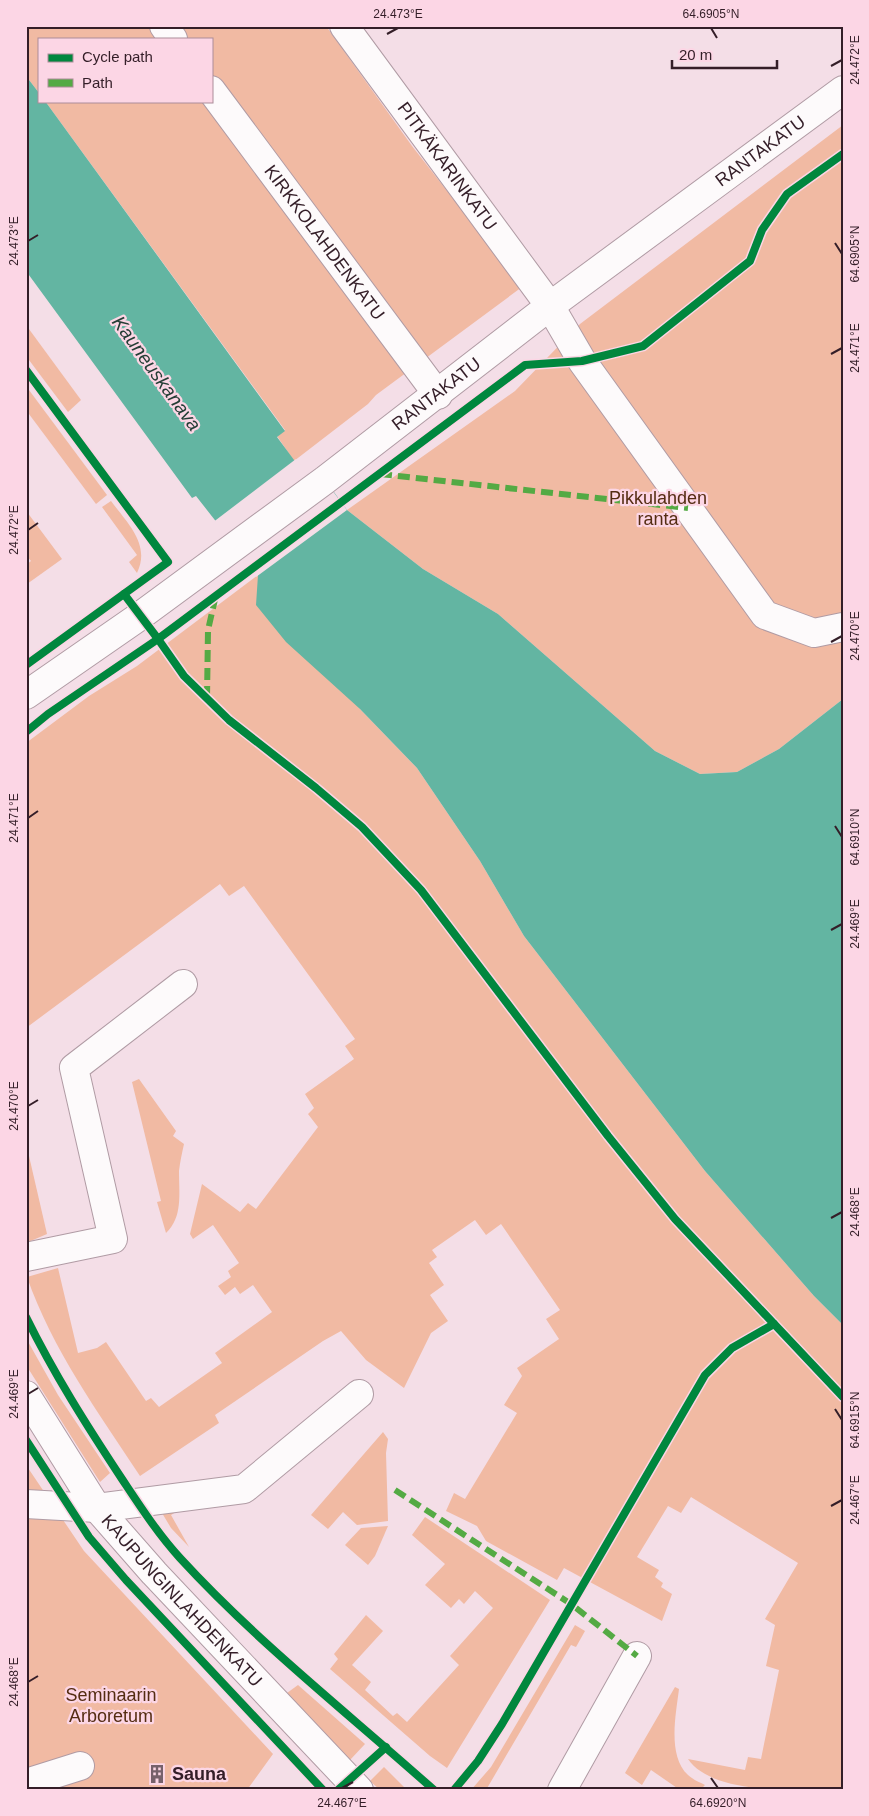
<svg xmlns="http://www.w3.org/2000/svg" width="869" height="1816" viewBox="0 0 869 1816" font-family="Arial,sans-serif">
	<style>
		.green { fill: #f1baa3 }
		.water { fill: #63b5a2 }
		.pier { fill: #f4dee7 }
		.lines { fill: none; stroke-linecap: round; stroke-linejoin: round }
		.minor-casing { stroke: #b09ba4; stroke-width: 30 }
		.minor { stroke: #fdfafb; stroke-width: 28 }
		.quiet { stroke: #54aa44; stroke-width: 6; stroke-dasharray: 12 6; stroke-linecap: butt }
		.cycleway-casing { stroke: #fcd6e5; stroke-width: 11 }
		.cycleway { stroke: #00873e; stroke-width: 8 }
		.ticks { fill: none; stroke: #341e28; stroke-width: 2 }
		.labels { text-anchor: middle; stroke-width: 4.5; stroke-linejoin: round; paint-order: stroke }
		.street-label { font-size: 18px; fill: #341e28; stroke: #fcd6e5 }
		.park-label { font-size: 18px; fill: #542c12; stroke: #fcd6e5 }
		.poi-label { font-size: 18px; font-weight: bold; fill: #341e28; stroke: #fcd6e5; text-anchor: start }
		.water-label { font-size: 19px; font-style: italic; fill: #253e36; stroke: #fcd6e5 }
		.neatline { fill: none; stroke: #341e28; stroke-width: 2 }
		.ticks-label { font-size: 12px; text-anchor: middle; fill: #341e28 }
	</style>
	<rect width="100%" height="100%" fill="#f4dee7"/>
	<g class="green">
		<polygon points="26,26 326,26 412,146 522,287 376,395 368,404 294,461 277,436 285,430 45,101 211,101 211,39 39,39 39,93 26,76"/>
		<polygon points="843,125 843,699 779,749 737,772 700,774 655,751 498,614 423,569 347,510 515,391 580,324"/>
		<polygon points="26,325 81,400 68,412 26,356"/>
		<polygon points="26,386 107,495 96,504 26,410"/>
		<path d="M111 501C127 523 151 544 137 573L129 562 137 555 102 507Z"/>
		<polygon points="27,512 62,559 27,584 26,565 31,561 26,555"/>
		<path d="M258 575 360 709 417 768 480 861 524 936 705 1171 814 1296 843 1325V1790C802 1790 713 1796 688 1759L745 1770 748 1757 761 1759 779 1670 766 1666 775 1625 765 1619 798 1563 691 1497 681 1513 668 1506 637 1557 659 1570 655 1577 663 1583 661 1587 672 1594 662 1621 564 1568 557 1580 486 1541 477 1526 446 1511 454 1493 465 1499 517 1413 504 1405 522 1376 517 1368 559 1339 546 1319 560 1310 501 1224 486 1235 475 1220 432 1250 437 1257 429 1263 444 1285 430 1295 448 1321 431 1333 404 1388 366 1360 341 1331 323 1341 215 1415 219 1423 140 1476C98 1412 52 1349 27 1277L58 1268 78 1353 97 1348 106 1342 146 1401 151 1398 159 1407 222 1363 215 1353 272 1312 253 1285 240 1294 235 1287 225 1295 218 1286 231 1277 228 1271 239 1263 213 1225 193 1239 190 1234 202 1184 240 1212 248 1203 256 1209 318 1127 308 1114 314 1108 305 1094 354 1059 345 1046 355 1039 244 886 229 896 220 884 26 1028V743L89 696 137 666Z"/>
		<path d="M139 1079 176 1131 173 1136 184 1144C182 1153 180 1162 179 1171 179 1194 183 1217 166 1233L157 1202 161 1201 132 1082Z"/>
		<polygon points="26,1143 47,1234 26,1243"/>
		<polygon points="26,1338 58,1395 110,1473 100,1482 26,1365"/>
		<polygon points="383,1432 388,1439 386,1453 388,1521 357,1525 343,1512 328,1529 311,1515"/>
		<polygon points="26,1465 84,1551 273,1754 247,1790 26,1790"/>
		<polygon points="191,1503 171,1515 189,1547 171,1528 159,1508"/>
		<polygon points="425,1517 550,1600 447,1768 430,1756 330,1669 338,1659 334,1654 366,1615 383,1631 352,1665 371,1682 365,1690 393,1716 397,1713 407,1722 459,1665 450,1656 493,1608 475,1591 464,1604 459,1599 451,1608 425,1585 445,1564 412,1535"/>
		<polygon points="388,1526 375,1556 368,1565 345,1545 361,1528"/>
		<polygon points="575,1625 585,1631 576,1647 571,1645 486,1790 471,1790 491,1767"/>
		<polygon points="298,1685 365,1744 350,1760 287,1693"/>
		<path d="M675 1687 679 1689C676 1714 667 1755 688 1775 692 1779 699 1782 705 1785L700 1790H680L651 1770 642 1785 625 1773Z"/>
		<polygon points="384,1767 407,1790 380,1790 370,1781"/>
	</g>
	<polygon class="water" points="26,76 39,93 39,101 45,101 285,431 277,437 320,495 331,488 347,510 423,569 498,614 655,751 700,774 737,772 779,749 843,699 843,1325 814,1296 705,1171 524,936 480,861 417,768 360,709 286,642 256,605 258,575 196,496 192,498 26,271"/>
	<polygon class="pier" points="296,459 320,492 329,486 347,510 256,577 212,523"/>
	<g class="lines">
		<g class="minor-casing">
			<g id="minor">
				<polyline points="164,26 173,39"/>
				<path id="s1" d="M344 26 550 306 582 361 765 615 814 633 843 627"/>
				<path id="s2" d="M211 90 438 395"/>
				<path id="s3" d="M26 695 140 616 325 480 550 306 843 90"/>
				<polyline points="26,1257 113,1239 74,1068 183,984"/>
				<path id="s4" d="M26 1395 97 1508 154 1573 359 1790"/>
				<polyline points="26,1504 97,1508 244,1489 359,1394"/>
				<polyline points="26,1783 80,1766"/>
				<polyline points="562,1790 637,1656"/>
			</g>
		</g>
		<use href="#minor" class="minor"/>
		<g class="quiet">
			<polyline points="380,474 688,508"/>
			<polyline points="207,698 208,630 216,595"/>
			<polyline points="395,1490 571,1604 637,1656"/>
		</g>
		<g class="cycleway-casing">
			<g id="cycleway">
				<polyline points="26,370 168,562 26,665"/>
				<polyline points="124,594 158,639 525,365 582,361 643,346 750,261 762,230 787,194 843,154"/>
				<polyline points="26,732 48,714 158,639 184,676 229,720 316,788 362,827 421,890 608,1136 675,1219 843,1397"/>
				<path d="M26 1317C54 1374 87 1426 122 1479 140 1506 158 1534 180 1558 257 1642 349 1714 434 1790"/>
				<polyline points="26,1440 89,1537 126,1580 323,1790"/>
				<polyline points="338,1790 386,1747"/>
				<polyline points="454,1790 478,1761 502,1724 705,1375 732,1348 774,1324"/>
			</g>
		</g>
		<use href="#cycleway" class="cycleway"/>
	</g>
	<path class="ticks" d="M711 28 717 38M387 34 398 28M831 66 842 60M28 241 38 235M835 243 842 254M831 354 842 348M28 530 38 523M831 642 842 636M28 818 38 811M835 826 842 837M831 930 842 924M28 1106 38 1100M831 1218 842 1212M28 1394 38 1388M835 1409 842 1420M831 1506 842 1500M28 1682 38 1676M711 1778 718 1788M342 1788 353 1782"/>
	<defs>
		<g id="building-bare" transform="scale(1.5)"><path d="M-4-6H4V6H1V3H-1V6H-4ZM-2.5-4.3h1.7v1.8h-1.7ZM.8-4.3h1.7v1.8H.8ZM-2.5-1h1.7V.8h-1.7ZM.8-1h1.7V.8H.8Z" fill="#77616b" stroke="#fcd6e5" stroke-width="2.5" paint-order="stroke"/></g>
	</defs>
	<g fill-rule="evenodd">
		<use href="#building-bare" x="157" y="1774"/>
	</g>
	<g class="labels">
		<g class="street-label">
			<text dy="6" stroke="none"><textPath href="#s3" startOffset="914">RANTAKATU</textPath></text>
			<text dy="6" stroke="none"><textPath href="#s1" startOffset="174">PITKÄKARINKATU</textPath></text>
			<text dy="6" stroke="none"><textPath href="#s2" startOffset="190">KIRKKOLAHDENKATU</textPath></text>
			<text dy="6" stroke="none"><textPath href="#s3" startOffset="509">RANTAKATU</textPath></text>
			<text dy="6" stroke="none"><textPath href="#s4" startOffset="259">KAUPUNGINLAHDENKATU</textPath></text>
		</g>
		<g class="park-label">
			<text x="658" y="504">Pikkulahden<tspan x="658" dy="21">ranta</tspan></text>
			<text x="111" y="1701">Seminaarin<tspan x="111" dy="21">Arboretum</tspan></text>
		</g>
		<g class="poi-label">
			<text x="172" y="1780">Sauna</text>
		</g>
		<g class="water-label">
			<text transform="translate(157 373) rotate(54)" y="7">Kauneuskanava</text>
		</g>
	</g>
	<rect width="869" height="1816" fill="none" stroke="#fcd6e5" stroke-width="55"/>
	<rect x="38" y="38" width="175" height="65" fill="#fcd6e5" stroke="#ac8c99"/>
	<rect x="48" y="54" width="25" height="8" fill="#00873e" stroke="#ac8c99"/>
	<text x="82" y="62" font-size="15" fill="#341e28">Cycle path</text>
	<rect x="48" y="79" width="25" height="8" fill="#54aa44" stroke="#ac8c99"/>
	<text x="82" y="88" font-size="15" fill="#341e28">Path</text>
	<path d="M672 60v8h105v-8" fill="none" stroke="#341e28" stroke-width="2.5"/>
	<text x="679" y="60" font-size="15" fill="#341e28" stroke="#fcd6e5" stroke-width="4" paint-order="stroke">20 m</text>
	<rect x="28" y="28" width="814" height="1760" class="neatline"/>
	<g class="ticks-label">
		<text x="398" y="18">24.473°E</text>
		<text x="711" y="18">64.6905°N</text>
		<text transform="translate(855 60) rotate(-90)" y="4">24.472°E</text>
		<text transform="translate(14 241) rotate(-90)" y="4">24.473°E</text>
		<text transform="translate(855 254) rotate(-90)" y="4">64.6905°N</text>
		<text transform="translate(855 348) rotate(-90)" y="4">24.471°E</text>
		<text transform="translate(14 530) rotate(-90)" y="4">24.472°E</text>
		<text transform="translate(855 636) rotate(-90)" y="4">24.470°E</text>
		<text transform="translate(14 818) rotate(-90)" y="4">24.471°E</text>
		<text transform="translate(855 837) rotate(-90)" y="4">64.6910°N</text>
		<text transform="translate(855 924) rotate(-90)" y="4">24.469°E</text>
		<text transform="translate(14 1106) rotate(-90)" y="4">24.470°E</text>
		<text transform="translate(855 1212) rotate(-90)" y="4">24.468°E</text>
		<text transform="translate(14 1394) rotate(-90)" y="4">24.469°E</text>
		<text transform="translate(855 1420) rotate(-90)" y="4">64.6915°N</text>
		<text transform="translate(855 1500) rotate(-90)" y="4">24.467°E</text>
		<text transform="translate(14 1682) rotate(-90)" y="4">24.468°E</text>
		<text x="342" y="1807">24.467°E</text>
		<text x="718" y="1807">64.6920°N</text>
	</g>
</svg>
